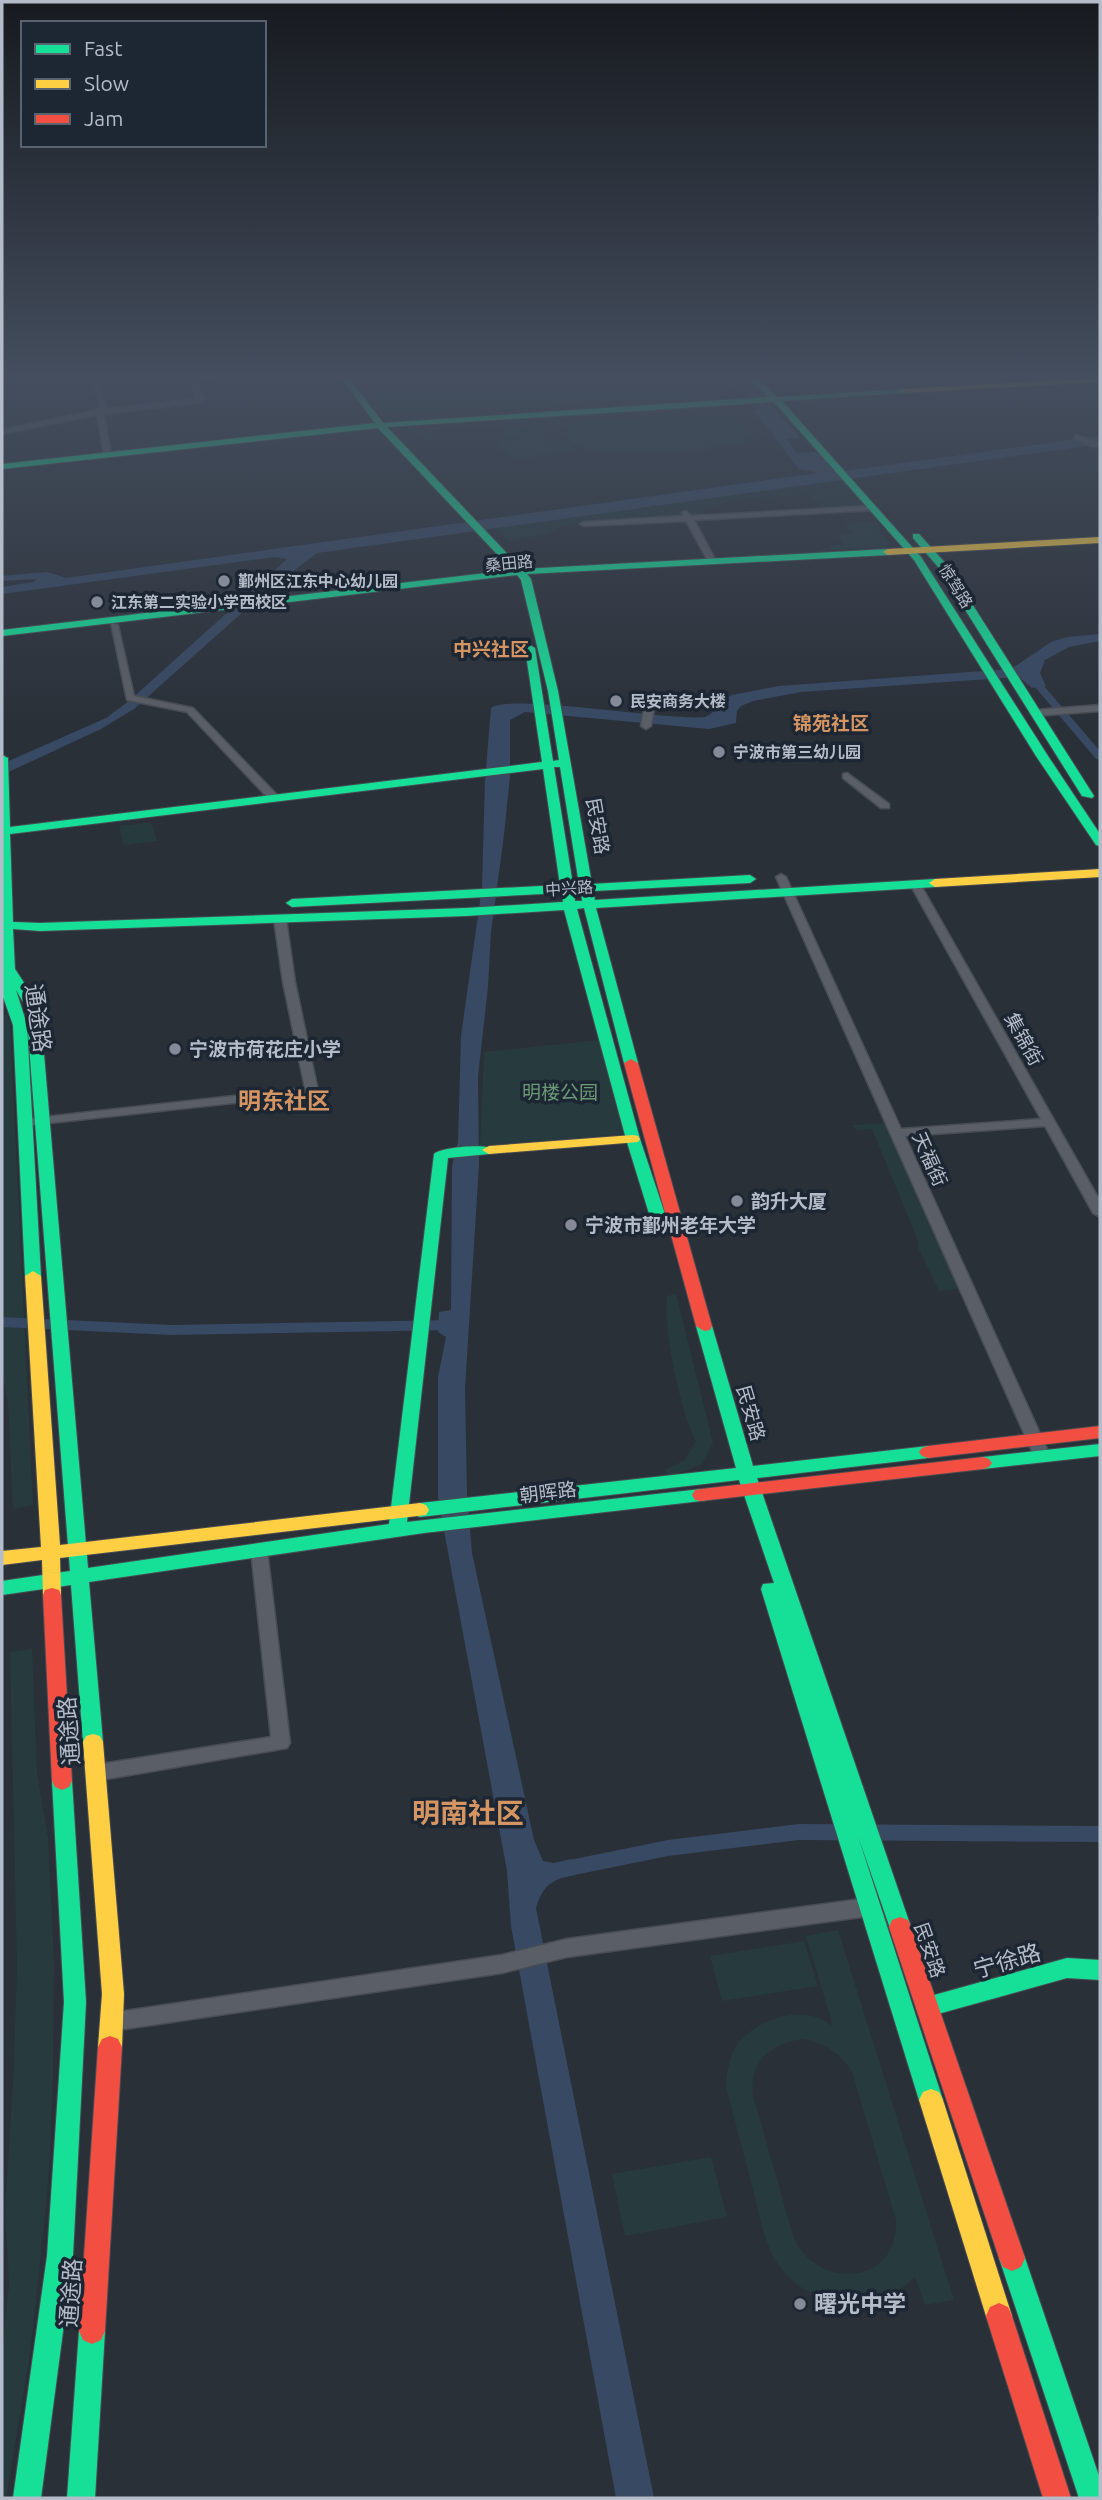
<svg xmlns="http://www.w3.org/2000/svg" width="1102" height="2500" viewBox="0 0 1102 2500" font-family="Ubuntu,'Noto Sans SC',sans-serif">
	<style>
		.green { fill: #273a3e; fill-rule: evenodd }
		.water { fill: #384963 }
		.lines { fill: none; stroke-linecap: round; stroke-linejoin: round }
		.canal { fill: #384963; fill-rule: evenodd }
		.street-casing { stroke: #484c53; stroke-width: 3 }
		.fast-casing { stroke: #484c53; stroke-width: 2 }
		.slow-casing { stroke: #484c53; stroke-width: 2 }
		.jam-casing { stroke: #484c53; stroke-width: 2 }
		.street { fill: #5a5e66; fill-rule: evenodd }
		.fast { fill: #16e098; fill-rule: evenodd }
		.slow { fill: #ffcf43; fill-rule: evenodd }
		.jam { fill: #f24e42; fill-rule: evenodd }
		.poi-dot { fill: #848b96; stroke: #1d2633; stroke-width: 2.5 }
		.labels { text-anchor: middle; stroke-width: 7; stroke-linejoin: round; paint-order: stroke }
		.far-street-label { font-size: 16px; fill: #b4bcc9; stroke: #1d2633 }
		.far-poi-label { font-size: 16px; font-weight: bold; fill: #b4bcc9; stroke: #1d2633; text-anchor: start }
		.far-quarter-label { font-size: 19px; font-weight: bold; fill: #d59563; stroke: #1d2633 }
		.street-label { font-size: 19px; fill: #b4bcc9; stroke: #1d2633 }
		.poi-label { font-size: 19px; font-weight: bold; fill: #b4bcc9; stroke: #1d2633; text-anchor: start }
		.park-label { font-size: 19px; fill: #6b9a76; stroke: #1d2633 }
		.near-street-label { font-size: 23px; fill: #b4bcc9; stroke: #1d2633 }
		.quarter-label { font-size: 23px; font-weight: bold; fill: #d59563; stroke: #1d2633 }
		.near-poi-label { font-size: 23px; font-weight: bold; fill: #b4bcc9; stroke: #1d2633; text-anchor: start }
		.near-quarter-label { font-size: 28px; font-weight: bold; fill: #d59563; stroke: #1d2633 }
	</style>
	<rect width="100%" height="100%" fill="#2a3038"/>
	<g class="green">
		<polygon points="356,375 713,375 722,385 733,388 703,397 407,413 381,411"/>
		<path d="M732 414 735 417 725 418 740 423 751 432 750 437 742 443 727 446C695 449 582 466 565 435L576 426H567L564 422Z"/>
		<path d="M539 422 545 436 551 441 561 439 576 451 514 459 496 442 544 435 420 441H428L421 434C434 423 504 421 520 429V435L526 434 521 423ZM498 426 511 432C499 439 437 443 426 435L439 429Z"/>
		<polygon points="843,479 867,504 864,507 824,509 809,495 748,498 703,507 706,516 589,521 560,527 548,534 508,541 494,527"/>
		<polygon points="875,522 889,543 884,547 831,550 829,546 842,544 838,535 852,533 845,524"/>
		<polygon points="151,822 157,841 124,845 119,826"/>
		<polygon points="2,1014 7,1015 10,1022 33,1505 13,1509 8,1404 2,1372"/>
		<polygon points="599,1040 625,1134 480,1146 484,1052"/>
		<polygon points="888,1123 963,1288 939,1291 917,1245 919,1243 872,1129 856,1130 852,1125"/>
		<path d="M676 1294 713 1443 702 1464 671 1476 665 1470 685 1460 696 1441C680 1412 663 1327 667 1296Z"/>
		<polygon points="32,1649 37,1774 48,1837 54,1961 53,2077 49,2173 39,2274 29,2361 6,2498 2,2498 2,2354 9,2283 5,2209 13,2086 17,1968 10,1652"/>
		<path d="M838 1930 954 2300 925 2305 915 2277C890 2299 867 2313 833 2302 812 2296 793 2285 780 2267 765 2247 761 2221 755 2197 745 2160 736 2124 726 2087 727 2076 728 2060 734 2050 749 2023 790 2007 819 2018 824 2020 829 2024 833 2026L806 1936ZM803 2039C825 2044 840 2052 852 2072L896 2220C899 2285 820 2291 794 2239L754 2099C746 2064 770 2043 803 2039Z"/>
		<polygon points="804,1941 818,1986 722,2001 710,1956"/>
		<polygon points="711,2157 727,2217 625,2236 612,2174"/>
	</g>
	<g class="water">
		<polygon points="764,406 772,406 798,435 798,438 786,439 797,453 816,452 837,472 1100,436 1100,444 317,553 263,594 134,709 101,729 2,775 2,764 106,718 129,701 287,559 275,557 2,594 2,587 33,582 37,579 2,581 2,576 47,572 66,578 818,473 799,469 754,411"/>
		<path d="M1100 634V641L1069 647 1045 660 1040 673 1046 686 1032 688 1019 677 801 692 753 701 741 706 737 711 736 723 709 729 525 712 510 720V776L504 835 491 932 488 987 478 1077 479 1165 465 1388 467 1495 472 1553 534 1840 543 1861 554 1863 571 1859 575 1875C552 1879 543 1885 536 1908L654 2498H616L511 1926 507 1871 438 1498V1377L446 1337 438 1332 439 1312 451 1310 452 1166 458 1142 461 1036 482 887 485 781 491 708C510 693 668 721 705 717L712 713 718 703 732 695 778 686 1011 669 1051 642 1067 637Z"/>
	</g>
	<g class="lines">
		<g class="canal">
			<path d="M714 375H721L731 383 754 391 765 403 774 423H768C763 412 759 401 749 394 737 386 724 387 714 375Z"/>
			<polygon points="1025,671 1031,671 1100,751 1100,760 1096,759 1025,675"/>
			<polygon points="2,1317 172,1325 455,1320 462,1325 455,1330 172,1335 2,1327"/>
			<polygon points="799,1824 1100,1826 1100,1842 799,1840 668,1856 555,1879 548,1877 545,1871 548,1865 555,1863 668,1840"/>
		</g>
		<g class="street-casing">
			<g id="street">
				<polygon points="187,375 233,375 196,380 205,399 201,402 104,414 111,456 104,454 97,415 2,434 2,430 97,410 100,406 94,385 97,383 100,385 106,406 105,409 197,399"/>
				<polygon points="1076,435 1100,443 1100,446 1094,447 1073,439"/>
				<polygon points="873,506 877,508 876,510 694,520 716,561 712,563 708,561 686,521 584,526 580,524 584,522 684,516 682,513 686,511 691,516"/>
				<polygon points="111,623 118,625 134,696 193,708 277,795 277,799 269,799 187,712 127,700"/>
				<polygon points="1100,705 1100,711 1035,716 1030,713 1035,710"/>
				<polygon points="649,706 654,709 651,726 646,729 641,726 644,709"/>
				<polygon points="847,773 889,804 889,808 881,808 843,778 843,774"/>
				<polygon points="781,874 786,877 901,1129 1041,1119 910,884 911,882 919,882 1100,1201 1100,1217 1093,1213 1045,1126 905,1136 1047,1449 1045,1453 1033,1453 1031,1449 776,877"/>
				<polygon points="280,916 286,919 295,982 318,1091 316,1094 31,1125 30,1122 31,1119 36,1118 305,1088 283,982 274,919"/>
				<polygon points="259,1544 265,1546 267,1550 290,1743 287,1748 95,1781 89,1778 86,1773 89,1768 95,1765 271,1737 251,1550 253,1546"/>
				<polygon points="869,1898 876,1901 879,1907 876,1913 869,1916 567,1957 502,1973 111,2031 104,2029 101,2022 104,2015 111,2013 502,1955 567,1939"/>
			</g>
		</g>
		<g class="fast-casing">
			<g id="fast">
				<path d="M339 375H347L383 423 769 397 745 375H753L777 397 906 389 903 393 782 401 921 557 1048 756 1100 834V846L1096 845 1036 756 914 560 774 402 387 427 522 569 888 549 893 552 888 555 527 574 531 579 558 691 592 884 750 875 756 879 750 883 593 891 595 900 935 879 941 883 935 887 596 908 638 1063 631 1067 624 1063 584 908 577 909 640 1139 667 1220 659 1225 651 1220 626 1139 564 910 466 916 40 931 13 929 15 969 40 1007 88 1568 389 1524 434 1154C442 1147 488 1143 496 1150L489 1154 448 1158 407 1522 701 1489 707 1490 710 1495 707 1500 701 1501 424 1533 89 1582 103 1742 100 1748 93 1750 86 1748 83 1742 71 1585 2 1595V1581L70 1571 26 1007 16 990 27 1025 41 1276 33 1281 25 1276 13 1025 2 994V755L8 758 10 827 542 762 525 648 530 645 535 648 553 761 559 760 548 691 521 580 517 575 2 636V630L512 570 378 428 2 469V464L375 423ZM554 767H560L579 884 573 885ZM543 769 560 885 292 899 286 903 292 907 562 893 563 902 466 908 40 923 13 922 10 834ZM574 892H581L582 901H575Z"/>
				<polygon points="913,534 919,534 948,566 1094,796 1092,798 1082,796 939,568 913,538"/>
				<polygon points="704,1321 712,1326 753,1466 928,1446 934,1448 937,1452 934,1456 928,1458 757,1478 911,1927 908,1934 900,1937 892,1934 858,1836 943,2100 939,2108 931,2111 923,2108 919,2100 761,1589 763,1584 774,1583 739,1480 420,1517 414,1515 411,1510 414,1505 420,1503 736,1468 696,1326"/>
				<polygon points="1100,1444 1100,1456 983,1469 977,1467 974,1463 977,1459 983,1457"/>
				<polygon points="62,1772 69,1775 72,1781 86,2002 73,2256 41,2498 13,2498 47,2256 64,2002 52,1781 55,1775"/>
				<polygon points="1067,1958 1100,1960 1100,1980 1067,1978 927,2017 919,2014 916,2007 919,2000 927,1997"/>
				<polygon points="1012,2245 1021,2249 1025,2258 1100,2479 1100,2498 1079,2498 999,2258 1003,2249"/>
				<polygon points="92,2318 101,2322 105,2331 95,2498 67,2498 79,2331 83,2322"/>
			</g>
		</g>
		<g class="slow-casing">
			<g id="slow">
				<polygon points="1100,378 1100,382 903,393 899,391 903,389"/>
				<polygon points="1100,537 1100,543 888,555 883,552 888,549"/>
				<polygon points="1100,869 1100,877 935,887 929,883 935,879"/>
				<polygon points="633,1135 638,1136 640,1139 638,1142 489,1154 482,1150 489,1146"/>
				<polygon points="33,1271 41,1276 60,1545 420,1503 426,1505 429,1510 426,1515 60,1558 61,1595 59,1600 52,1602 45,1600 43,1595 42,1560 2,1565 2,1551 41,1547 25,1276"/>
				<polygon points="93,1734 100,1736 103,1742 124,1994 122,2047 118,2055 110,2058 102,2055 98,2047 102,1994 83,1742 86,1736"/>
				<polygon points="931,2089 939,2092 943,2100 1012,2316 1008,2325 999,2329 990,2325 986,2316 919,2100 923,2092"/>
			</g>
		</g>
		<g class="jam-casing">
			<g id="jam">
				<polygon points="631,1059 638,1063 712,1326 710,1330 704,1331 696,1326 624,1063"/>
				<polygon points="1100,1426 1100,1438 928,1458 922,1456 919,1452 922,1448 928,1446"/>
				<polygon points="983,1457 989,1459 992,1463 989,1467 983,1469 701,1501 695,1500 692,1495 695,1490 701,1489"/>
				<polygon points="52,1588 59,1590 61,1595 72,1781 69,1787 62,1790 55,1787 52,1781 43,1595 45,1590"/>
				<polygon points="900,1917 908,1920 911,1927 1025,2258 1021,2267 1012,2271 1003,2267 999,2258 889,1927 892,1920"/>
				<polygon points="110,2036 118,2039 122,2047 105,2331 101,2340 92,2344 83,2340 79,2331 98,2047 102,2039"/>
				<polygon points="999,2303 1008,2307 1012,2316 1071,2498 1043,2498 986,2316 990,2307"/>
			</g>
		</g>
		<use href="#street" class="street"/>
		<use href="#fast" class="fast"/>
		<use href="#slow" class="slow"/>
		<use href="#jam" class="jam"/>
	</g>
	<linearGradient id="sky" x2="0" y2="1"><stop stop-color="#171a1f"/><stop offset="0.52" stop-color="#444e5e"/><stop offset="1" stop-color="#444e5e" stop-opacity="0"/></linearGradient>
	<rect width="1102" height="725" fill="url(#sky)"/>
	<g class="poi-dot">
		<circle cx="224" cy="581" r="7"/>
		<circle cx="97" cy="602" r="7"/>
		<circle cx="616" cy="701" r="7"/>
		<circle cx="719" cy="752" r="7"/>
		<circle cx="175" cy="1049" r="7"/>
		<circle cx="737" cy="1201" r="7"/>
		<circle cx="571" cy="1225" r="7"/>
		<circle cx="800" cy="2304" r="7"/>
	</g>
	<g class="labels">
		<g class="far-street-label">
			<text transform="translate(509 563) rotate(-6)" y="6">桑田路</text>
			<text transform="translate(956 586) rotate(58)" y="6">惊驾路</text>
			<text transform="translate(569 888) rotate(-4)" y="6">中兴路</text>
		</g>
		<g class="far-poi-label">
			<text x="238" y="587">鄞州区江东中心幼儿园</text>
			<text x="111" y="608">江东第二实验小学西校区</text>
			<text x="630" y="707">民安商务大楼</text>
			<text x="733" y="758">宁波市第三幼儿园</text>
		</g>
		<g class="far-quarter-label">
			<text x="491" y="656">中兴社区</text>
			<text x="831" y="730">锦苑社区</text>
		</g>
		<g class="street-label">
			<text transform="translate(598 826) rotate(80)" y="7">民安路</text>
			<text transform="translate(1024 1039) rotate(61)" y="7">集锦街</text>
			<text transform="translate(930 1159) rotate(66)" y="7">天福街</text>
			<text transform="translate(751 1413) rotate(74)" y="7">民安路</text>
			<text transform="translate(548 1492) rotate(-7)" y="7">朝晖路</text>
			<text transform="translate(930 1950) rotate(71)" y="7">民安路</text>
		</g>
		<g class="poi-label">
			<text x="189" y="1056">宁波市荷花庄小学</text>
			<text x="751" y="1208">韵升大厦</text>
			<text x="585" y="1232">宁波市鄞州老年大学</text>
		</g>
		<g class="park-label">
			<text x="560" y="1099">明楼公园</text>
		</g>
		<g class="near-street-label">
			<text transform="translate(38 1018) rotate(82)" y="8">通途路</text>
			<text transform="translate(69 1731) rotate(-94)" y="8">通途路</text>
			<text transform="translate(1007 1961) rotate(-16)" y="8">宁徐路</text>
			<text transform="translate(71 2293) rotate(-86)" y="8">通途路</text>
		</g>
		<g class="quarter-label">
			<text x="284" y="1109">明东社区</text>
		</g>
		<g class="near-poi-label">
			<text x="814" y="2312">曙光中学</text>
		</g>
		<g class="near-quarter-label">
			<text x="468" y="1823">明南社区</text>
		</g>
	</g>
	<rect width="1102" height="2500" fill="none" stroke="#b4bcc9" stroke-width="7"/>
	<rect x="21" y="21" width="245" height="126" fill="#1d2633" stroke="#59626f" stroke-width="2"/>
	<rect x="35" y="44" width="35" height="10" fill="#16e098" stroke="#59626f" stroke-width="2"/>
	<text x="84" y="56" font-size="21" fill="#b4bcc9">Fast</text>
	<rect x="35" y="79" width="35" height="10" fill="#ffcf43" stroke="#59626f" stroke-width="2"/>
	<text x="84" y="91" font-size="21" fill="#b4bcc9">Slow</text>
	<rect x="35" y="114" width="35" height="10" fill="#f24e42" stroke="#59626f" stroke-width="2"/>
	<text x="84" y="126" font-size="21" fill="#b4bcc9">Jam</text>
</svg>
